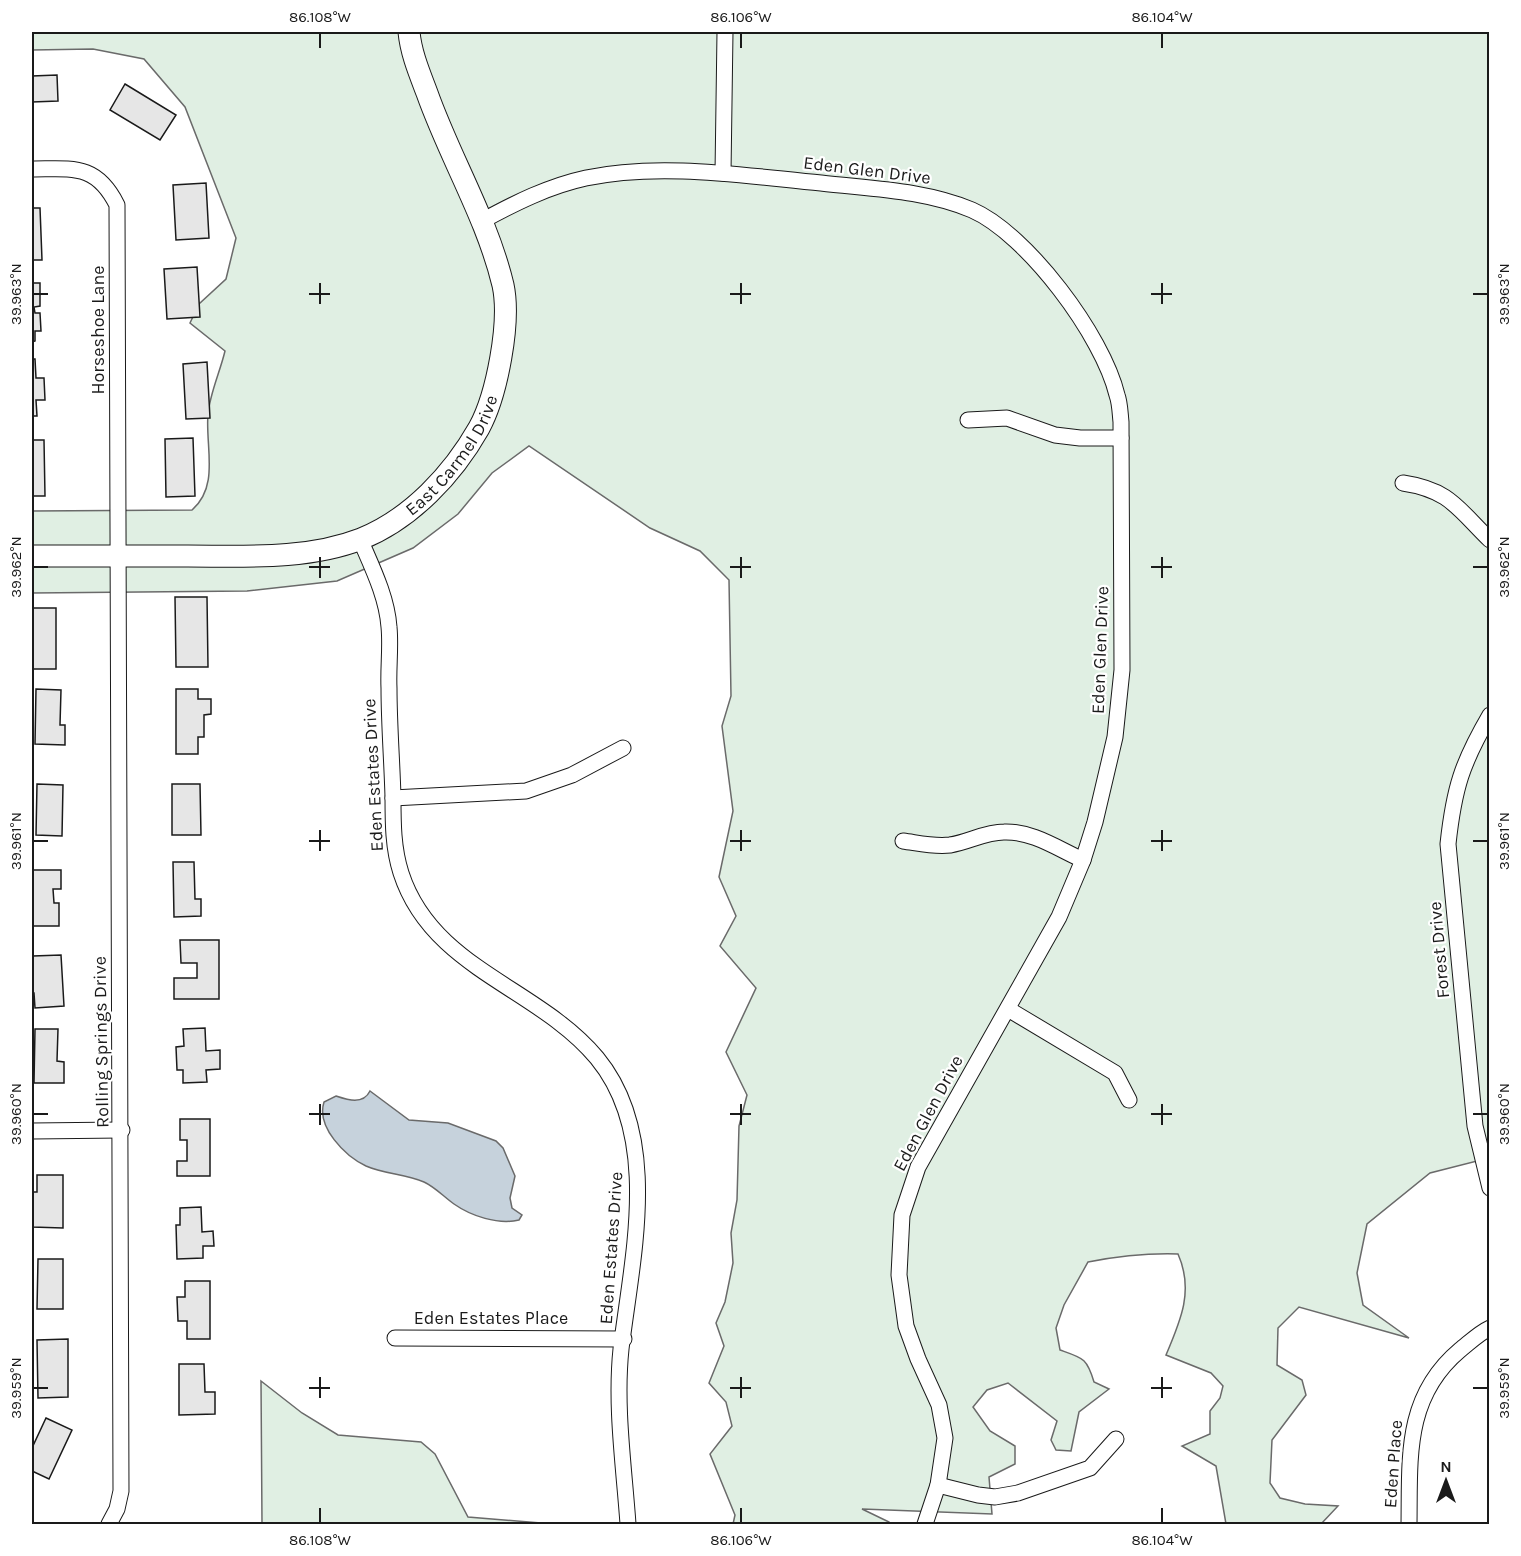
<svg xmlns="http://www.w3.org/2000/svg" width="1521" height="1556" viewBox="0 0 1521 1556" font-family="Karla,sans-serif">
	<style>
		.green { fill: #e0efe3; stroke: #6a6a6a; stroke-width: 1.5 }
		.water { fill: #c6d2dc; stroke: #6a6a6a; stroke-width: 1.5 }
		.building { fill: #e6e6e6; stroke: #1a1a1a; stroke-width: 1.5 }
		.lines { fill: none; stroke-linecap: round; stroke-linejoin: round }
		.street-casing { stroke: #1a1a1a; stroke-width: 17 }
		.secondary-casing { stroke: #1a1a1a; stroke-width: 23 }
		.street { stroke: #fff; stroke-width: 15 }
		.secondary { stroke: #fff; stroke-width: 21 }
		.ticks { fill: none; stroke: #1a1a1a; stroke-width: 2 }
		.labels { text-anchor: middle; stroke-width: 4.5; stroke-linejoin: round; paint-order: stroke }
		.street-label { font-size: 18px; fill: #1a1a1a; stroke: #fff }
		.neatline { fill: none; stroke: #1a1a1a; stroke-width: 2 }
		.ticks-label { font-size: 15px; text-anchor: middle; fill: #1a1a1a }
	</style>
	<rect width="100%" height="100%" fill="#fff"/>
	<g class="green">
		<path d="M32 32H1489V1158L1430 1173 1367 1224 1357 1273 1363 1305 1409 1338 1299 1307 1278 1328 1277 1365 1302 1380 1306 1395 1272 1440 1270 1483 1280 1498 1305 1504 1338 1506 1321 1524H1226L1216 1466 1182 1446 1210 1434V1411L1220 1398 1223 1386 1211 1373 1166 1355C1181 1320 1194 1290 1178 1254 1147 1253 1119 1256 1088 1262L1064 1305 1056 1328 1060 1350C1083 1358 1087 1358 1094 1382L1109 1389 1079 1412 1071 1451 1056 1450 1051 1440 1057 1421 1008 1383 987 1390 973 1407 990 1431 1015 1446V1464L989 1477 992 1514 862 1509 889 1522V1524H733L735 1515 710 1454 732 1426 726 1402 709 1383 724 1346 716 1323 725 1302 733 1263 731 1233 737 1200 739 1126 747 1095 726 1052 756 988 720 946 736 916 719 877 733 811 722 726 731 696 729 580 700 551 650 528 529 446 492 473 458 514 413 548 337 581 247 591 32 593V511L192 510C220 486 205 446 208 414 210 393 220 372 225 351L190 323 199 304 226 279 236 238 185 107 144 59 93 49 32 50Z"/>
		<polygon points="261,1381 302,1413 338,1435 421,1442 435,1454 468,1517 553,1524 262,1524"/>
	</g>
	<path class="water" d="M370 1091 409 1120 448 1123 496 1141 503 1148 515 1176 510 1198 512 1208 522 1215 519 1220C498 1225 471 1216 454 1204 444 1197 435 1187 424 1182 406 1174 384 1174 366 1166 345 1156 316 1127 324 1102L336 1096C348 1100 363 1105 370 1091Z"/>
	<g class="building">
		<polygon points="57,75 58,101 32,102 32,76"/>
		<polygon points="125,84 176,115 160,140 110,110"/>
		<polygon points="206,183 209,238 176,240 173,185"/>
		<polygon points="32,208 40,208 42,260 32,260"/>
		<polygon points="197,267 200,317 167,319 164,269"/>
		<polygon points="32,283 40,283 40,306 34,307 35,313 40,313 41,331 35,331 35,341 32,342"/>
		<polygon points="32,359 35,359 36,378 44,378 45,400 36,400 37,416 32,416"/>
		<polygon points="207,362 210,418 186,419 183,364"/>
		<polygon points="193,438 195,496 166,497 165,439"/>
		<polygon points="32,440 44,440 45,496 32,496"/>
		<polygon points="175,597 207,597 208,667 176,667"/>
		<rect x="32" y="608" width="24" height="61"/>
		<polygon points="36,689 61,690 60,725 65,725 65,745 35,744"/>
		<polygon points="176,689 198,689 198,699 211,699 211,714 204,715 204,737 198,737 198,754 176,754"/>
		<polygon points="37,784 63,785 62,836 36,835"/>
		<polygon points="172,784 200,784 201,835 172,835"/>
		<polygon points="173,862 194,862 195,899 201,899 201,916 174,917"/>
		<polygon points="32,870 61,870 61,889 53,889 54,903 59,903 59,926 32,926"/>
		<polygon points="180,940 219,940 219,999 174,999 174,978 197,978 197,963 181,963"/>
		<polygon points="61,955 64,1006 35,1008 34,993 32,993 33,956"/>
		<polygon points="205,1028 206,1051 220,1050 220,1069 206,1070 207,1082 183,1083 183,1070 177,1070 176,1047 184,1046 183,1029"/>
		<polygon points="35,1029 58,1029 57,1061 64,1062 64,1083 34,1083"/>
		<polygon points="180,1119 210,1119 210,1176 177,1176 177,1161 187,1161 187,1140 180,1140"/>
		<polygon points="37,1175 63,1175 63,1228 32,1227 32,1192 37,1192"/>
		<polygon points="201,1207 202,1232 213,1231 214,1246 203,1246 203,1258 177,1259 176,1225 180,1225 180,1208"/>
		<polygon points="38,1259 63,1259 63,1309 37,1309"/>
		<polygon points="185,1281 210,1281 210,1339 187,1339 187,1321 178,1321 177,1297 185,1297"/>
		<polygon points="68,1339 68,1397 38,1398 37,1340"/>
		<polygon points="179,1364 204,1364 205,1392 215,1392 215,1414 179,1415"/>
		<polygon points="46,1418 72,1430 49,1479 32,1471 32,1448"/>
	</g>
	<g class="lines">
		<g class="street-casing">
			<g id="street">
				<path d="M32 169C72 169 96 163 117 205L121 1491 117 1509 109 1524"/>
				<polyline points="723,173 725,32"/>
				<path d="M482 221C515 203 549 186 586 178 660 162 746 176 821 183 872 189 924 190 972 210 1027 234 1103 336 1117 395 1120 403 1120 413 1121 422L1122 670 1115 737 1095 822 1083 860 1059 917 918 1167 902 1215 899 1275 906 1326 918 1359 939 1405 945 1438 938 1485 925 1524"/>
				<polyline points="968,420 1007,418 1055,435 1080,438 1121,438"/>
				<path d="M1403 483C1450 490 1458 509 1490 540"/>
				<path d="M360 539C372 567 387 597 389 627 391 647 388 668 389 688 389 724 392 761 393 797 393 823 393 848 401 873 432 969 538 987 597 1058 662 1137 632 1257 621 1349 615 1406 624 1467 628 1524"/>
				<path d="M1490 715C1462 763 1454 788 1448 844L1475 1126 1490 1188"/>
				<polyline points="393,798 526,791 572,775 623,748"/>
				<path d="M903 841C918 843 934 847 950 845 969 842 985 832 1004 832 1033 831 1058 849 1083 860"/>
				<polyline points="1008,1009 1115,1073 1129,1100"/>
				<polyline points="32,1131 122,1130"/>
				<polyline points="395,1338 624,1339"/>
				<polyline points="938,1485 978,1495 995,1497 1018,1493 1090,1468 1116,1439"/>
				<path d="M1409 1524C1410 1458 1404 1397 1460 1350 1469 1343 1479 1333 1490 1328"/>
			</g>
		</g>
		<g class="secondary-casing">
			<g id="secondary">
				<path id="s1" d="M32 556C84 556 136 556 188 556 244 556 307 560 361 539 411 519 453 474 479 428 497 395 511 322 503 285 487 218 450 158 427 93 419 72 411 53 409 32"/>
			</g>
		</g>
		<use href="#street" class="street"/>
		<use href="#secondary" class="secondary"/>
	</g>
	<path class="ticks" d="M320 33V48M741 33V48M1162 33V48M320 283V304M741 283V304M1162 283V304M33 294H48M309 294H330M730 294H751M1151 294H1172M1473 294H1488M320 557V578M741 557V578M1162 557V578M33 567H48M309 567H330M730 567H751M1151 567H1172M1473 567H1488M320 830V851M741 830V851M1162 830V851M33 841H48M309 841H330M730 841H751M1151 841H1172M1473 841H1488M320 1104V1125M741 1104V1125M1162 1104V1125M33 1114H48M309 1114H330M730 1114H751M1151 1114H1172M1473 1114H1488M320 1377V1398M741 1377V1398M1162 1377V1398M33 1388H48M309 1388H330M730 1388H751M1151 1388H1172M1473 1388H1488M320 1508V1523M741 1508V1523M1162 1508V1523"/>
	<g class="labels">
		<g class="street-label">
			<text transform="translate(867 170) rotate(7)" y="6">Eden Glen Drive</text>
			<text transform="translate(98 330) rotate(-90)" y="6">Horseshoe Lane</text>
			<text dy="6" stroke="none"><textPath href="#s1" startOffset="458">East Carmel Drive</textPath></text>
			<text transform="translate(1100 650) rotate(-88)" y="6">Eden Glen Drive</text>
			<text transform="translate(373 775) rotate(-93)" y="6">Eden Estates Drive</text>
			<text transform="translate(1439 950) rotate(-95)" y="6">Forest Drive</text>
			<text transform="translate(101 1042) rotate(-91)" y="6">Rolling Springs Drive</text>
			<text transform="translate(928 1113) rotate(-62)" y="6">Eden Glen Drive</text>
			<text transform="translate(611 1248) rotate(-86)" y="6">Eden Estates Drive</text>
			<text x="491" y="1324">Eden Estates Place</text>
			<text transform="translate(1393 1464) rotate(-86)" y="6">Eden Place</text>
		</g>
	</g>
	<rect width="1521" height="1556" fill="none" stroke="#ffffff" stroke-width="66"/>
	<g transform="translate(1446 1481)" stroke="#ffffff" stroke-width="4.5" paint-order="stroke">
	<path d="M0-4.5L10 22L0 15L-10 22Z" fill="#1a1a1a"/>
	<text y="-9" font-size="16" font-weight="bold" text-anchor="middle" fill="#1a1a1a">N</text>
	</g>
	<rect x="33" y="33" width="1455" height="1490" class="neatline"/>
	<g class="ticks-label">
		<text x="320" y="22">86.108°W</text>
		<text x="741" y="22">86.106°W</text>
		<text x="1162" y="22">86.104°W</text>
		<text transform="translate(16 294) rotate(-90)" y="5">39.963°N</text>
		<text transform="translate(1504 294) rotate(-90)" y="5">39.963°N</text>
		<text transform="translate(16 567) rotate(-90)" y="5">39.962°N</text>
		<text transform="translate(1504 567) rotate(-90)" y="5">39.962°N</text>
		<text transform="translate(16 841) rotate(-90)" y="5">39.961°N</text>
		<text transform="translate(1504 841) rotate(-90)" y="5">39.961°N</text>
		<text transform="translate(16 1114) rotate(-90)" y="5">39.960°N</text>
		<text transform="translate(1504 1114) rotate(-90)" y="5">39.960°N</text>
		<text transform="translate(16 1388) rotate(-90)" y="5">39.959°N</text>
		<text transform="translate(1504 1388) rotate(-90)" y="5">39.959°N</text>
		<text x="320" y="1545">86.108°W</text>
		<text x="741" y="1545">86.106°W</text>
		<text x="1162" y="1545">86.104°W</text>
	</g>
</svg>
